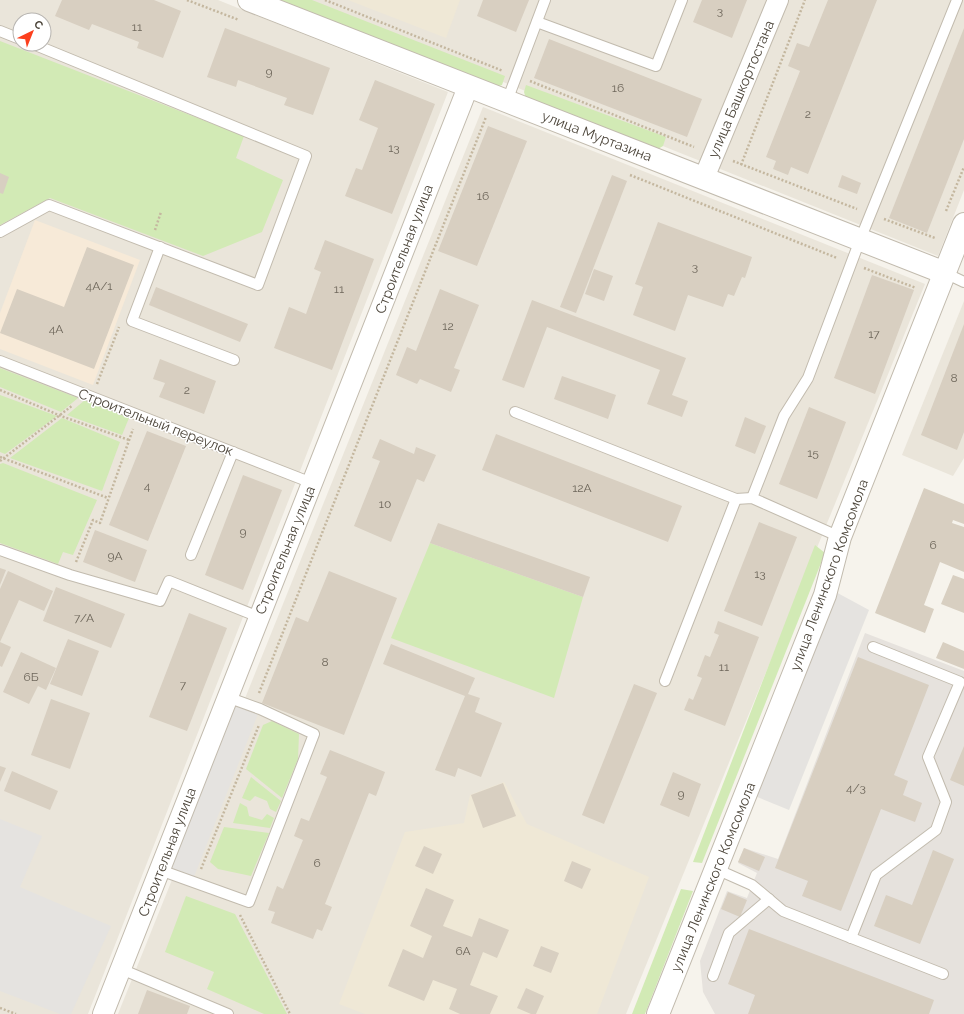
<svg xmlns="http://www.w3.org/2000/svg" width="964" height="1014" viewBox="0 0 964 1014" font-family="Raleway,sans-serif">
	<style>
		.residential { fill: #eae5da; fill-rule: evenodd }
		.commercial { fill: #f7ead8 }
		.industrial { fill: #e6e2dd }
		.education { fill: #efe8d6 }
		.green { fill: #d2eab5 }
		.parking { fill: #e5e3e0 }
		.building { fill: #d8cfc1 }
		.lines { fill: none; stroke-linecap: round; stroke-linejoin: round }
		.service-casing { stroke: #c2bbae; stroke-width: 12 }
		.minor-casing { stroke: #c2bbae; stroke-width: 22 }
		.tertiary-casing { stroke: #c2bbae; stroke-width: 24 }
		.path { stroke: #c4b79f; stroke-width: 2.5; stroke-dasharray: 2 2; stroke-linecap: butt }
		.service { stroke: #fff; stroke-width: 10 }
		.minor { stroke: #fff; stroke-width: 20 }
		.tertiary { stroke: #fff; stroke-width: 22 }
		.labels { text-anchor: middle; stroke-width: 3; stroke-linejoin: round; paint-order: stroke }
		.number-label { font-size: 12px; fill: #6e675b }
		.street-label { font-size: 14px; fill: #4b4439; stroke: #fff }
	</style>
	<rect width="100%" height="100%" fill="#f6f3ec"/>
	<g class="residential">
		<path d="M0 0H218L448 92 88 1014H0ZM20 20H44V44H20Z"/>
		<polygon points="298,0 964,0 964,190 938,256"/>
		<polygon points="483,107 925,284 626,1014 118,1014"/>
		<polygon points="964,301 964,458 953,476 902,455"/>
	</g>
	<polygon class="commercial" points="35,220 140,260 93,385 0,349 0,313"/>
	<polygon class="industrial" points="865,633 964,671 964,1014 715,1014 703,992 700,961 727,891 747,898 757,873 738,863 744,848 778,859"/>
	<g class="education">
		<polygon points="348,0 460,0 446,38"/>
		<polygon points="504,782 527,824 649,877 597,1014 365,1014 339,1004 405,832 464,823 470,795"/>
	</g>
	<g class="green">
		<polygon points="274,0 312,0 505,76 502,85 496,87"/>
		<polygon points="0,41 244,136 236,158 283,180 262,232 203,256 50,198 0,225"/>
		<polygon points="526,85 666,137 663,146 658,149 526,99 524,92"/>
		<polygon points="0,368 78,398 61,412 0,387"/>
		<polygon points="0,395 57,416 5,454 0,452"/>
		<polygon points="85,400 129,418 122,435 67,415"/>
		<polygon points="62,418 120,442 102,491 10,458"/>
		<polygon points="3,463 97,500 73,555 63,552 58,564 0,543 0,464"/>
		<polygon points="430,543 583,597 554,698 391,638"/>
		<polygon points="815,545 825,553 702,863 693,862"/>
		<polygon points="272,721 299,734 298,759 282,798 246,769 263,725"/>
		<polygon points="251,777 281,801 276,812 270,809 267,801 255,796 250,801 242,798"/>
		<polygon points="240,803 247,807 249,816 262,820 267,814 274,818 270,828 233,823"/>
		<polygon points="224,827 269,833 251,876 218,869 210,862"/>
		<polygon points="681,889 693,891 645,1014 632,1014"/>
		<polygon points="186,896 235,914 287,1014 264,1014 207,989 214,972 165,952"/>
	</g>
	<g class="parking">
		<polygon points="832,590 869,610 789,810 750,794"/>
		<polygon points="227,697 260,709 192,882 160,870"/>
		<polygon points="0,819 42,836 20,887 111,926 71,1014 60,1014 0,991"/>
	</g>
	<g class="building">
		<polygon points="62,0 154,0 181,11 163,58 137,48 139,42 92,24 89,30 55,16"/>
		<polygon points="483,0 529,0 516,32 477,16"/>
		<polygon points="702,0 747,0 732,38 693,22"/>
		<polygon points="828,0 877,0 808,174 791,167 788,175 773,169 776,161 766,157 800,71 788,66 797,43 809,47"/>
		<polygon points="225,28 330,68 313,115 284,105 287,98 238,80 236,87 207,77"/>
		<polygon points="964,28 964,139 927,233 889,218"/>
		<polygon points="549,39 702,99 687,137 534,78"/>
		<polygon points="375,80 435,104 392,214 345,196 356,168 362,170 378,128 359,120"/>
		<polygon points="488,126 527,141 477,266 438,251"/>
		<polygon points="0,173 9,177 3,194 0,193"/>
		<polygon points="612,175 627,181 576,313 560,307"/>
		<polygon points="842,175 861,183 857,194 838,187"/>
		<polygon points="658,222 752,257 745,278 742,277 734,296 728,294 723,307 688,295 675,331 633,315 643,287 635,284"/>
		<polygon points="325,240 374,259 332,370 274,348 289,307 306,314 321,272 314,269"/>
		<polygon points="87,247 134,265 94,369 0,333 17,289 64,307"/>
		<polygon points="594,269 613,276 604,301 585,294"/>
		<polygon points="872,275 914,290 875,394 834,378"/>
		<polygon points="156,287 248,324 240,342 149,305"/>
		<polygon points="440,289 479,305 454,368 460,370 451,392 420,379 417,384 396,375 407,347 416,351"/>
		<polygon points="532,300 686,358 672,395 688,401 682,417 647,404 660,370 547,327 524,388 502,380"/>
		<polygon points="964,324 964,432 957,450 921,435"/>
		<polygon points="160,359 216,381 204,414 159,397 165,383 153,379"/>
		<polygon points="562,376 616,395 608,419 554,399"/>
		<polygon points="809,407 846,422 817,499 779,484"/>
		<polygon points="745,417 766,426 755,454 735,446"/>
		<polygon points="147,431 186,446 148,541 109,525"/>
		<polygon points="496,434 682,506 668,542 482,470"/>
		<polygon points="380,439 414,454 416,447 436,455 424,482 417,479 391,542 354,526 380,461 372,458"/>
		<polygon points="243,475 282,490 243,590 205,575"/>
		<polygon points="924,488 964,504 964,524 953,520 952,523 964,527 964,572 940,562 924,605 934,609 925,633 875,613"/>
		<polygon points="759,522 797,537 762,626 724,611"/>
		<polygon points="438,523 590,577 583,597 430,543"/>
		<polygon points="95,530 147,550 135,582 83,562"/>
		<polygon points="0,568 6,570 0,585"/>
		<polygon points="8,571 53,591 44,611 19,600 0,642 0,589"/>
		<polygon points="329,571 397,598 344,735 262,703 296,617 308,622"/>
		<polygon points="953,575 964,579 964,613 941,604"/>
		<polygon points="56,587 125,614 111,648 43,621"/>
		<polygon points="189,613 227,628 187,731 149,717"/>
		<polygon points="718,621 759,637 725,726 684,710 689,698 693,700 702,678 697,676 705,655 710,657 719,635 714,633"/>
		<polygon points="68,639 99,651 82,696 50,684"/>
		<polygon points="0,642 11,647 2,667 0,666"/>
		<polygon points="943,642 964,651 964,669 936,658"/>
		<polygon points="391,644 475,678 468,694 480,698 475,712 502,723 481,777 458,768 455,777 435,770 465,696 383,664"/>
		<polygon points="21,652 56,668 46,690 38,686 29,704 3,692"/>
		<polygon points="858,657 929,685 894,775 908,781 903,795 922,803 915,822 881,809 841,911 802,896 808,881 775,868"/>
		<polygon points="634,684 657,693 604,824 582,815"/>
		<polygon points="51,699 90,713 70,769 31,755"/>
		<polygon points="964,746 964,786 950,780"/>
		<polygon points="330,750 385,772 376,796 369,793 325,904 332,907 322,931 317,929 313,939 271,923 275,912 268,910 277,886 283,889 303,840 294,836 301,818 309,821 327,777 320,774"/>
		<polygon points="0,766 6,768 0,782"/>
		<polygon points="12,771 58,791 50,810 4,791"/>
		<polygon points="673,772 701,784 689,817 660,805"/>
		<polygon points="503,783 516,816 483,828 471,795"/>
		<polygon points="424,846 442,854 433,874 415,866"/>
		<polygon points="744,848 765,857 759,871 738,862"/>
		<polygon points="933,850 954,859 920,944 874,926 886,895 912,905"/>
		<polygon points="572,861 591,869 582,889 564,881"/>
		<polygon points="426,888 454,900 443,926 472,937 479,918 509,930 497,958 483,952 470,985 498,996 490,1014 460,1014 449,1009 457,989 433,980 424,1001 388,986 403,949 423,958 432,936 410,926"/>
		<polygon points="728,892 747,900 740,917 721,909"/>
		<polygon points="749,929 934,1000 929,1014 748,1014 755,995 728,984"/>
		<polygon points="541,946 559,953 551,973 533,966"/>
		<polygon points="526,988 544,996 536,1014 531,1014 517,1008"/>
		<polygon points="147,990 190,1006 187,1014 138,1014"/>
	</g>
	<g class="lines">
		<g class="service-casing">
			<g id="service">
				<polyline points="537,22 656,66 682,0"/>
				<polyline points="0,31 20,39"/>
				<polyline points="507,101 545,0"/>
				<polyline points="0,232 49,205 258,285 306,156 33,44"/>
				<polyline points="160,247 132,321 234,360"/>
				<polyline points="945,273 964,282"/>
				<polyline points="0,361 312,483"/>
				<polyline points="515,412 736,499 752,498 840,537"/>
				<polyline points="752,498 784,416 808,378 860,240 957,0"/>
				<polyline points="0,550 70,575 160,601 169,581 259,617"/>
				<polyline points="191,555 233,452"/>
				<polyline points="665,681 736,499"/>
				<polyline points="716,869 752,885 783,911 943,974"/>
				<polyline points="160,870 249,902 314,734 260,709 227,697"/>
				<polyline points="851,938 876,875 936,830 946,802 928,757 960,682 873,647"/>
				<polyline points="121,969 228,1014"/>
				<polyline points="713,976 729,933 769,899"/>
			</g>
		</g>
		<g class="minor-casing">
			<g id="minor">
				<polyline points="704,178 778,0"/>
				<polyline points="103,1014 468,87"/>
			</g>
		</g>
		<g class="tertiary-casing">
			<g id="tertiary">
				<polyline points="249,0 945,273"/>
				<polyline points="658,1014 825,595 840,537 964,224"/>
			</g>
		</g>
		<g class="path">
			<polyline points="187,0 239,20"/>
			<polyline points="325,0 503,71"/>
			<polyline points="530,81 694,147"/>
			<polyline points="733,161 857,209"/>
			<polyline points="741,165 805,0"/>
			<polyline points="630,175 837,258"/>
			<polyline points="946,211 964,167"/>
			<polyline points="884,219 935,238"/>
			<polyline points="155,230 161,212"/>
			<polyline points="864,268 916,288"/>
			<polyline points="97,384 119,327"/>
			<polyline points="0,390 61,416 129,440"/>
			<polyline points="0,457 108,498"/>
			<polyline points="0,461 73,405"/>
			<polyline points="76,562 93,520 100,523 133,429"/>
			<polyline points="259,693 486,117"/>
			<polyline points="201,869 259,725"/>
			<polyline points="240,915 290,1014"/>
			<polyline points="0,1008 16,1014"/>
		</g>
		<use href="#service" class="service"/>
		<use href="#minor" class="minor"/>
		<use href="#tertiary" class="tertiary"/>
	</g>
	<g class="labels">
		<g class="number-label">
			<text x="720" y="15">3</text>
			<text x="137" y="31">11</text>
			<text x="269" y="76">9</text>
			<text x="618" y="92">16</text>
			<text x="808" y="118">2</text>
			<text x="394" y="152">13</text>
			<text x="483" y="200">16</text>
			<text x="695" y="271">3</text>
			<text x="99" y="290">4А/1</text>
			<text x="339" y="293">11</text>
			<text x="448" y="330">12</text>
			<text x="56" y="333">4А</text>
			<text x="874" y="338">17</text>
			<text x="954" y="382">8</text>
			<text x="187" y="394">2</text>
			<text x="813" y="457">15</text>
			<text x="147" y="490">4</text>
			<text x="582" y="492">12А</text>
			<text x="385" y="508">10</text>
			<text x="243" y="536">9</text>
			<text x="933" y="549">6</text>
			<text x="115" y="560">9А</text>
			<text x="760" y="578">13</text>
			<text x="84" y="622">7/А</text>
			<text x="325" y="666">8</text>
			<text x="724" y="671">11</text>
			<text x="31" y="681">6Б</text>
			<text x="183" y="689">7</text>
			<text x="856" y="792">4/3</text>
			<text x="681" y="798">9</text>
			<text x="317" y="867">6</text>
			<text x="463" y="955">6А</text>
		</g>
		<g class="street-label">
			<text transform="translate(741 89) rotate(-67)" y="5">улица Башкортостана</text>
			<text transform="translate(597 136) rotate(21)" y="5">улица Муртазина</text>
			<text transform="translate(404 249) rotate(-69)" y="5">Строительная улица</text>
			<text transform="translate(156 422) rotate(21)" y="5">Строительный переулок</text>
			<text transform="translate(285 550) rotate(-68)" y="5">Строительная улица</text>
			<text transform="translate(829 575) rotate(-70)" y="5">улица Ленинского Комсомола</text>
			<text transform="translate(167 852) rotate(-69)" y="5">Строительная улица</text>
			<text transform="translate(713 877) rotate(-68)" y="5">улица Ленинского Комсомола</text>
		</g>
	</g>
	<g transform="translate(32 32) rotate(43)"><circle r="19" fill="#ffffff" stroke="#b7b4b0"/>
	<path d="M0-3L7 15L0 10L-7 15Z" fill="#fc3f1d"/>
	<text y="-6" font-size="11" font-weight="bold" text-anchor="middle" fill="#4b4439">С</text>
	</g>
</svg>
